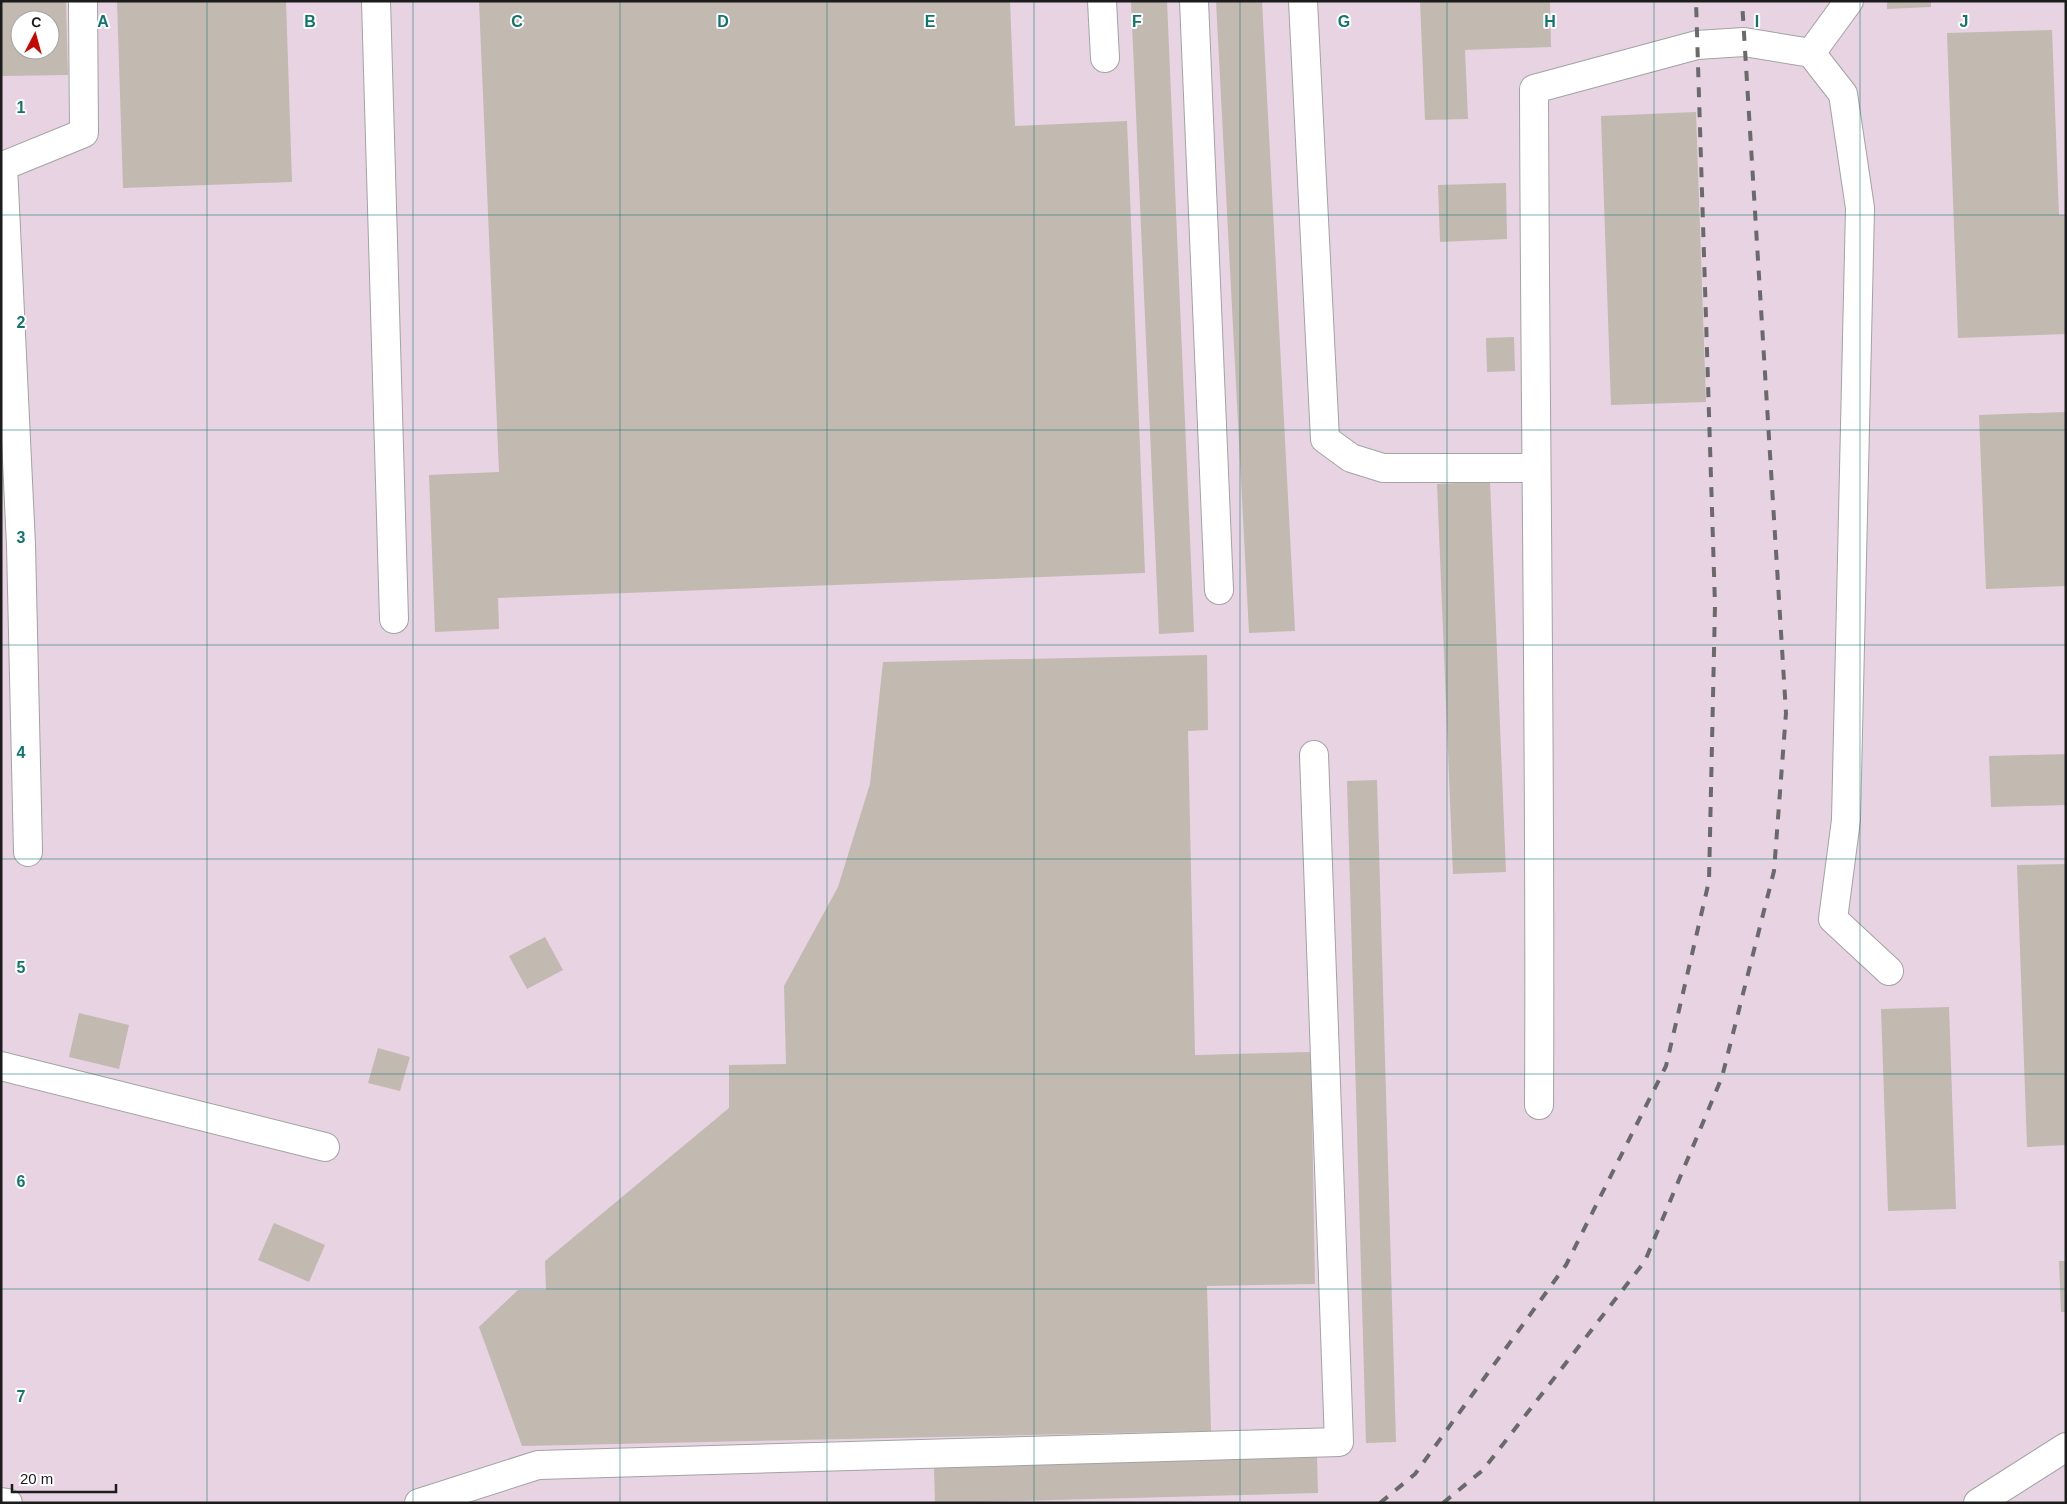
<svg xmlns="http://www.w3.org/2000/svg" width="2067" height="1504" viewBox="0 0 2067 1504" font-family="Arial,sans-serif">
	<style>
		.industrial { fill: #e7d3e2; fill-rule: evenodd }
		.building { fill: #c2b9b1; fill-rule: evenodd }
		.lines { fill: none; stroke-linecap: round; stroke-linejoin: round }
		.minor-casing { stroke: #a3a3a3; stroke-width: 30 }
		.minor { stroke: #fff; stroke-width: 28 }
		.rail { stroke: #6a6a6a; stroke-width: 4; stroke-dasharray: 10 10; stroke-linecap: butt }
		.grid { fill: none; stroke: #0f766e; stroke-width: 1; stroke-opacity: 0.55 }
		.grid-label { font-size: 16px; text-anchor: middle; font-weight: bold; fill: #0f766e; stroke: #fff; stroke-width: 4; stroke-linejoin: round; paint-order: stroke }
	</style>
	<rect width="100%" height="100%" fill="#edeae1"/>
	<path class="industrial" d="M1 1H2066V1503H1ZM20 20H50V50H20Z"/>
	<g class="building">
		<path d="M1 1H66L68 75 1 76ZM20 20H50V50H20Z"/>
		<polygon points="117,1 286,1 292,182 123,188"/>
		<polygon points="479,1 1010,1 1015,126 1127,121 1145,573 498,598 499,629 435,632 429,475 499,472"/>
		<polygon points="1131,1 1167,1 1194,632 1159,634"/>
		<polygon points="1216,1 1262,1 1295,631 1249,633"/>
		<polygon points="1420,1 1550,1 1551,47 1465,50 1468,119 1425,120"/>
		<polygon points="1887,1 1931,1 1931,7 1887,9"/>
		<polygon points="2052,30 2059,215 2066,215 2066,334 1958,338 1947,33"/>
		<polygon points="1696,112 1706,402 1611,405 1601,116"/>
		<polygon points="1506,183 1507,239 1440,242 1438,185"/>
		<polygon points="1514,337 1515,371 1487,372 1486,338"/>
		<polygon points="2066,412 2066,586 1986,589 1979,415"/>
		<polygon points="1490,481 1506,872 1453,874 1437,484"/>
		<polygon points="1207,655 1208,730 1188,731 1195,1055 1311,1052 1315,1284 1207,1286 1211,1431 522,1446 479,1327 518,1290 546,1290 545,1261 729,1108 729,1065 786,1064 784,986 838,887 870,784 883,662"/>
		<polygon points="2066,754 2066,805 1991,807 1989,756"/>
		<polygon points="1377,780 1396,1442 1366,1443 1347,781"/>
		<polygon points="2066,864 2066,1145 2027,1147 2017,865"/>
		<polygon points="545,937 563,970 527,989 509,956"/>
		<polygon points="1949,1007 1956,1209 1888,1211 1881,1009"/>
		<polygon points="79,1013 129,1025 119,1069 69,1057"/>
		<polygon points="378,1048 410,1057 400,1091 368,1083"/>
		<polygon points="274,1223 325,1245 309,1282 258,1260"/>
		<polygon points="2059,1261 2066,1261 2066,1312 2061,1312"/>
		<polygon points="1317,1457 1318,1493 935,1503 934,1468"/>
	</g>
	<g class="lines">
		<g class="minor-casing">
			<g id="minor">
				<polyline points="376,1 394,619"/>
				<polyline points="1102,1 1105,58"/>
				<polyline points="1194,1 1219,590"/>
				<polyline points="1303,1 1325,439 1351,458 1383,468 1535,468"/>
				<polyline points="1811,53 1849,1"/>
				<polyline points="28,852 21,545 3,166 84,133 83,1"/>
				<polyline points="1,1066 325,1147"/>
				<path d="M1539 1105C1541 766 1535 427 1534 89L1697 45 1744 42 1811 53 1843 94 1860 208 1846 820 1833 919 1889 971"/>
				<polyline points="1,1502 8,1503"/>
				<polyline points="419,1503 538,1465 1339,1442 1314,755"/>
				<polyline points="1978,1503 2066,1447"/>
			</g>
		</g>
		<use href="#minor" class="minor"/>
		<g class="rail">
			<polyline points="1380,1503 1415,1474 1566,1265 1666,1066 1709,881 1715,605 1696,1"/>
			<polyline points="1443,1503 1483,1470 1645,1261 1722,1077 1774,871 1786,713 1742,1"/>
		</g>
	</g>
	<path class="grid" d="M207 1V1503M413 1V1503M620 1V1503M827 1V1503M1034 1V1503M1240 1V1503M1447 1V1503M1654 1V1503M1860 1V1503M1 215H2066M1 430H2066M1 645H2066M1 859H2066M1 1074H2066M1 1289H2066"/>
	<g class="grid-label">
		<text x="103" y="27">A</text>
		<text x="310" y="27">B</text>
		<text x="517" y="27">C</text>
		<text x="723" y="27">D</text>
		<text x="930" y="27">E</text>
		<text x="1137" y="27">F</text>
		<text x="1344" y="27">G</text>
		<text x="1550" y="27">H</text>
		<text x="1757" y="27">I</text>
		<text x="1964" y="27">J</text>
		<text x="21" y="113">1</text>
		<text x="21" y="328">2</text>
		<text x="21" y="543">3</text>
		<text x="21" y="758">4</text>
		<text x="21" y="973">5</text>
		<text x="21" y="1187">6</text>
		<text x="21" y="1402">7</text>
	</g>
	<rect width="2067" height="1504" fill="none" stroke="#1c1c1c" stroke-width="5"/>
	<g transform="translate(35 35) rotate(6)"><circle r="24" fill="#ffffff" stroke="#a4a4a4"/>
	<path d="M0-4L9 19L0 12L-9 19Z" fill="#c70801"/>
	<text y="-8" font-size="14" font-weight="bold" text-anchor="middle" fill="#1c1c1c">С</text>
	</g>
	<path d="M12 1484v8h104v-8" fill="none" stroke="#1c1c1c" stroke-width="2.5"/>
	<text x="20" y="1484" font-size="15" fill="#1c1c1c" stroke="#ffffff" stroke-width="4" paint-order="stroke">20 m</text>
</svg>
